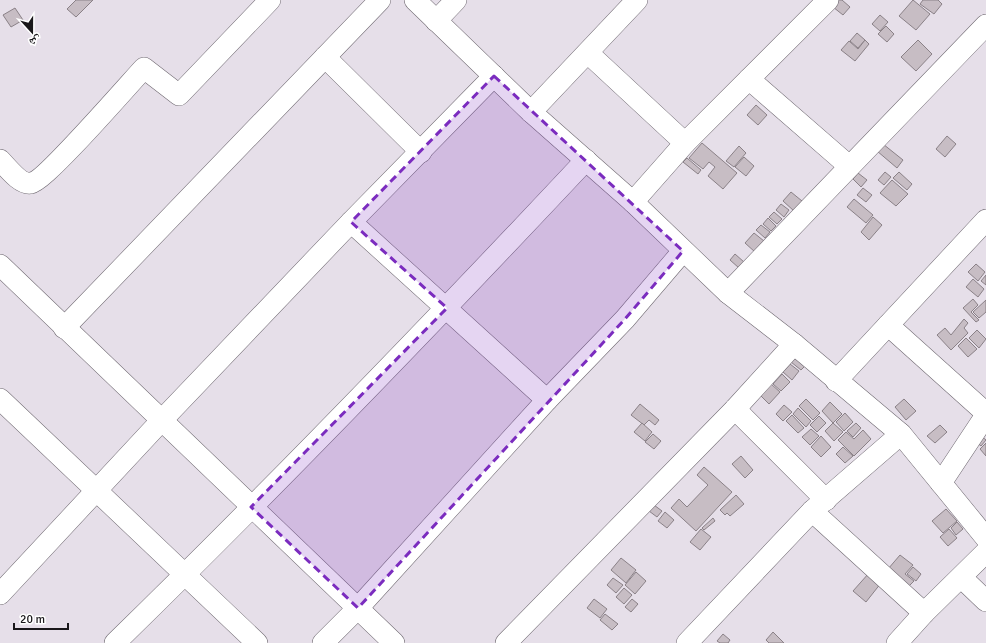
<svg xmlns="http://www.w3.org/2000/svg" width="986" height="643" viewBox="0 0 986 643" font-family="Signika,'Noto Naskh Arabic',sans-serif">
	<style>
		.building { fill: #c7bdc4; stroke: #8a8187 }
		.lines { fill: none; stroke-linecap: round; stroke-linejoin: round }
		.minor-casing { stroke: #706a72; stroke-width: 22 }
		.minor { stroke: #fff; stroke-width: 21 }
		.marked { fill: #7b2cbf; fill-opacity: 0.2; stroke: #7b2cbf; stroke-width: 3; stroke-dasharray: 8 5; stroke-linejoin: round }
	</style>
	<rect width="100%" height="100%" fill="#e6dfe9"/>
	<g class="building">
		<polygon points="76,0 93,0 76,17 67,9"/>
		<polygon points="839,0 842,0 850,7 843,15 833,7"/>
		<polygon points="913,0 930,14 916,30 899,16"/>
		<polygon points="923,0 938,0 942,4 934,14 920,4"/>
		<polygon points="15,8 23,20 11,27 3,15"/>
		<polygon points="880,15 888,22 880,31 872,24"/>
		<polygon points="886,26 894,34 887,42 878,34"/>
		<polygon points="857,33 865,40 858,48 850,41"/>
		<polygon points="865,40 869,44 855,61 841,50 849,41 858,49"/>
		<polygon points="918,40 932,54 916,71 901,57"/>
		<polygon points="756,105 767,115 758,125 747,115"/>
		<polygon points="947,136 956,144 945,157 936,149"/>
		<polygon points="702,143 737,173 723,189 708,176 715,167 709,162 703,169 689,158"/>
		<polygon points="883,144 903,160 897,168 877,151"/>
		<polygon points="739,146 746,153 734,167 726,161"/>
		<polygon points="744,157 754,166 746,176 735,167"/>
		<polygon points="687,158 701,170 698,174 683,162"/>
		<polygon points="885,172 891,177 884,185 878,180"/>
		<polygon points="899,172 912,184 907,190 893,178"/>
		<polygon points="858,173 867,180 861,187 853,179"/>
		<polygon points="892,180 908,194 896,206 880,193"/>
		<polygon points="863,188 872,195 866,202 857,195"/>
		<polygon points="791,192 802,201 794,211 783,201"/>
		<polygon points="854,199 873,215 866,223 847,207"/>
		<polygon points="781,204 789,210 784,217 776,210"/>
		<polygon points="774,212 782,219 777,224 769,217"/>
		<polygon points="873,217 882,225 869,240 861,232"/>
		<polygon points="768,218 776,226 771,231 763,224"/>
		<polygon points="761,225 770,232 765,238 756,230"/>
		<polygon points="754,233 764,241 755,252 745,243"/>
		<polygon points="735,254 744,262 739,268 730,260"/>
		<polygon points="976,264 985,272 978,281 968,272"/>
		<polygon points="986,275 986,285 981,281"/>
		<polygon points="973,279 984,289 978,297 966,287"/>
		<polygon points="973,299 978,305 971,312 979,320 976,322 963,308"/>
		<polygon points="986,300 986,312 979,318 973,312"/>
		<polygon points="964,319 968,323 964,328 968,333 951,350 937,335 945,328 951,335"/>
		<polygon points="977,330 986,339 979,348 969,338"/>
		<polygon points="966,338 977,349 968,357 958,346"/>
		<polygon points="791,352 806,365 801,370 791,362"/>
		<polygon points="790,364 799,371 792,380 783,372"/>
		<polygon points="782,374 790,382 781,391 773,384"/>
		<polygon points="771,384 780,392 769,404 761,396"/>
		<polygon points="806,399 820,413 813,420 799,406"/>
		<polygon points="904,399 916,411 906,420 895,407"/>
		<polygon points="830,402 842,414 833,423 822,411"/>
		<polygon points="640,404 659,420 655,425 649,420 644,425 631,415"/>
		<polygon points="784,405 792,412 783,421 776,414"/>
		<polygon points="798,408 811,421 806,427 793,414"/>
		<polygon points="845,413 853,422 844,431 836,422"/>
		<polygon points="792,415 804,428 798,433 786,421"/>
		<polygon points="819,416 826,423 817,432 810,425"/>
		<polygon points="642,423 652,432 645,441 634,432"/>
		<polygon points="833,423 843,432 834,441 825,431"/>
		<polygon points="856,423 861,428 853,437 847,431"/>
		<polygon points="940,425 947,432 935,443 927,436"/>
		<polygon points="811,429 819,436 810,445 802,437"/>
		<polygon points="863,430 871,439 854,456 838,440 846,432 854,439"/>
		<polygon points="653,434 661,441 654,449 645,442"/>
		<polygon points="980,435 986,440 981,446 975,441"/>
		<polygon points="821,436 831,447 821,457 811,447"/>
		<polygon points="986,443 986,456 980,449"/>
		<polygon points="843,447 853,456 845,463 836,454"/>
		<polygon points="741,456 753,470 745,478 732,464"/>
		<polygon points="704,467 732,492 696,531 671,508 679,499 687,507 708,485 697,475"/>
		<polygon points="736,495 744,504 730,516 727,513 725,515 720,510"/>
		<polygon points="654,505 662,511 657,517 649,511"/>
		<polygon points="946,509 957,521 943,533 932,521"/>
		<polygon points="665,512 674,520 667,528 658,521"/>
		<polygon points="713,518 715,521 704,530 702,528"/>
		<polygon points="957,522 963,529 956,535 951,528"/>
		<polygon points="701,529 711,537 700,550 690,542"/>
		<polygon points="949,529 957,538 948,546 940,537"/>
		<polygon points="900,555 913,565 905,574 914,581 909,586 888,569"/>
		<polygon points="621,558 636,570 626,583 611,570"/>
		<polygon points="913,567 921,574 916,581 907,574"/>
		<polygon points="636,572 646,581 635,594 625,585"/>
		<polygon points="869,573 881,583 866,602 853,591"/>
		<polygon points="613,578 623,585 616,593 607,585"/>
		<polygon points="624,588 632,595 624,604 616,597"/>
		<polygon points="594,599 607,609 600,618 587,608"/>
		<polygon points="632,599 638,604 631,612 625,607"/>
		<polygon points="605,614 618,624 612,630 600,620"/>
		<polygon points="773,632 784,643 769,643 766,640"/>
		<polygon points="723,634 730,640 728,643 720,643 717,641"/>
	</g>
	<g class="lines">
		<g class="minor-casing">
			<g id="minor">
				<polyline points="415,0 531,112 633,202 728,293 794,344 901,434 986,538"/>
				<polyline points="436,21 456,0"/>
				<polyline points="588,53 685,143"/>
				<polyline points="325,57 421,152"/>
				<polyline points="749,79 849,166"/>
				<polyline points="531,112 637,0"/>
				<path d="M0 160C7 167 20 185 31 183 45 181 129 84 144 68L179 95 270 0"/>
				<polyline points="633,202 685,143 828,0"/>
				<polyline points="351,222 547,400"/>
				<polyline points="0,265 394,643"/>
				<polyline points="728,293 986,25"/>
				<polyline points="888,325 986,413"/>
				<polyline points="64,328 380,0"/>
				<polyline points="836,381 986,220"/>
				<polyline points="0,399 257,643"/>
				<polyline points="735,409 826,500"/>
				<polyline points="941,483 986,415"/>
				<polyline points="812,511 924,613"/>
				<polyline points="962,578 986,601"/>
				<polyline points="0,594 161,421 351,222 494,76"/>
				<path d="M115 643C276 486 432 324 586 160"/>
				<polyline points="323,643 358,608 547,400 625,319 683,251"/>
				<polyline points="506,643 735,409 794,344"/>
				<polyline points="687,643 812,511 901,434"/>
				<polyline points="897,643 924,613 986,552"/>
			</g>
		</g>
		<use href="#minor" class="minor"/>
	</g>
	<path class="marked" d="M494 76 683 251 625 319 358 608 251 507 447 308 351 222Z"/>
	<g transform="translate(32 32) rotate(159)" stroke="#ffffff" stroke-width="3" paint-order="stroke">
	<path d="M0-3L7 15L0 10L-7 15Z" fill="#19171a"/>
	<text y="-6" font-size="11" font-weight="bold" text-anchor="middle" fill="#19171a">ش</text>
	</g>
	<path d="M14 623v6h54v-6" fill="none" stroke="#19171a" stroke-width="2"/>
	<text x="20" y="623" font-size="12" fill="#19171a" stroke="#ffffff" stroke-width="3" paint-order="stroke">20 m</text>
</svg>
